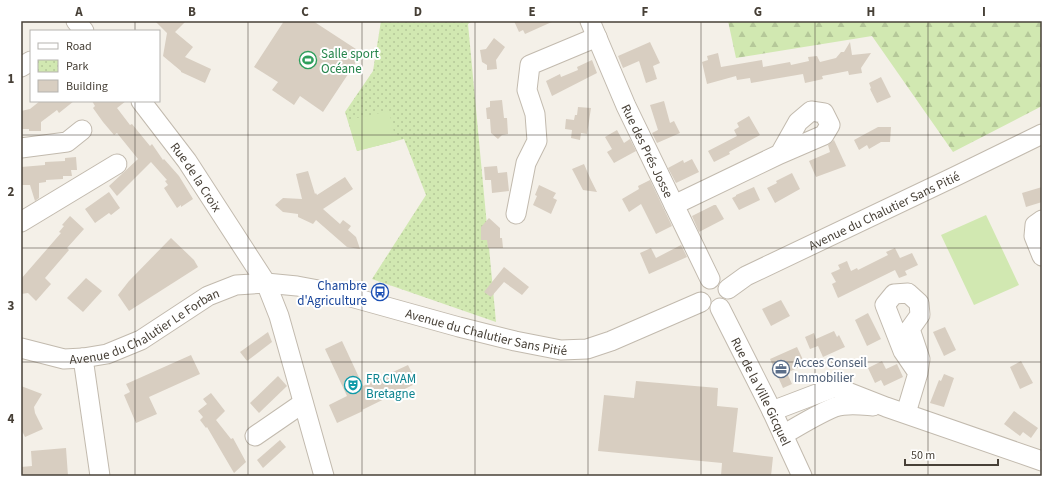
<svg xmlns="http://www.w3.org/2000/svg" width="1063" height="497" viewBox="0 0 1063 497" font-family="'Source Sans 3',sans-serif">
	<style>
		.forest { fill: url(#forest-firs) }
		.park { fill: url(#park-dots) }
		.garden { fill: #d1e8b1 }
		.building { fill: #d8cec1 }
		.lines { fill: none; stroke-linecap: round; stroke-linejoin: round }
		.minor-casing { stroke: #c2baae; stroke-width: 21 }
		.minor { stroke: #fff; stroke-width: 19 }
		.grid { fill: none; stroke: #474037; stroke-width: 1; stroke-opacity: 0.55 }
		.labels { text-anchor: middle; stroke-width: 4; stroke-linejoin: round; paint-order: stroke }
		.leisure-label { font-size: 13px; fill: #27864d; stroke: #fff; text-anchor: start }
		.street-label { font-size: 13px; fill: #474037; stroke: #fff }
		.transit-label { font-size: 13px; fill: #164399; stroke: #fff; text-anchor: end }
		.service-label { font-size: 13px; fill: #4e5e75; stroke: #fff; text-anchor: start }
		.culture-label { font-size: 13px; fill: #0d838f; stroke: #fff; text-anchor: start }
		.neatline { fill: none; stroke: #474037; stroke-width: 1.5 }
		.grid-label { font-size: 13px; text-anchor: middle; font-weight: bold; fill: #474037 }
	</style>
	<defs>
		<pattern id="forest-firs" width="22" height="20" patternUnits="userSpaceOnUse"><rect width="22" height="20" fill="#d1e8b1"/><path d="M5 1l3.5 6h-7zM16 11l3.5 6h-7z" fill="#b5c899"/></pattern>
		<pattern id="park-dots" width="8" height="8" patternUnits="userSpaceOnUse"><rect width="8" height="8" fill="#d1e8b1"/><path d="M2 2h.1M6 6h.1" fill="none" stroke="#b5c899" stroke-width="1.8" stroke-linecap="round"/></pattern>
	</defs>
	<rect width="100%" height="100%" fill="#f4f0e8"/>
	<polygon class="forest" points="728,21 1042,21 1042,106 953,152 872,36 736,58"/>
	<polygon class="park" points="381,21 472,21 468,24 496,322 372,279 426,195 404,139 357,151 345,112 373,71"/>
	<g class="garden">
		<polygon points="389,111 396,141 357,151 348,120"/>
		<polygon points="986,215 1019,285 974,305 941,235"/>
	</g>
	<g class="building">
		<polygon points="155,21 186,21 175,32 193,47 185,57 211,69 205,83 181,72 181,71 163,56 167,33"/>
		<polygon points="284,21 313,21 362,53 323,112 300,96 294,105 272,90 278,82 254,67"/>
		<polygon points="514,21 554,21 525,34 523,30 519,32"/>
		<polygon points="494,38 505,47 496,60 497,69 487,70 487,65 482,62 480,50 486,49"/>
		<polygon points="650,42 660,63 653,66 657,79 646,83 639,61 623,68 618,56"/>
		<polygon points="850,42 852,55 871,53 861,68 862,73 849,75 848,71 822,76 823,79 805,83 803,74 751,83 750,78 737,80 736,76 707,84 702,62 708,60 707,56 718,53 721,67 762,60 763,67 790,62 791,65 809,61 808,57 817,56 820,62 836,58 841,52 844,52"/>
		<polygon points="592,60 597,73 552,96 546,81 560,74 561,77 578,70 577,67"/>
		<polygon points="881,77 891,97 877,103 870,89 871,88 869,83"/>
		<polygon points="502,100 504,118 507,118 508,134 502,135 498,139 491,133 490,119 487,119 486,108 490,107 490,101"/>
		<polygon points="40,101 74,101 59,113 57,110 41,122 41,131 29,131 29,129 21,129 21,111 30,109"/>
		<polygon points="92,101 126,101 117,108 130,125 132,124 150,146 152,144 163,160 164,159 179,176 193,199 181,207 181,205 177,208 164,188 168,185 165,181 167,180 151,162 117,196 109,186 138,159 117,133 114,135 103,122 93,108 95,106"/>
		<polygon points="664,101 670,123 674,121 680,133 657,143 652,133 658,130 650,105"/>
		<polygon points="578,107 591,108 587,134 581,133 580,140 571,138 572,130 565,129 566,119 574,120 575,115 577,115"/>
		<polygon points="749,116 760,135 729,152 730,154 714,162 708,151 737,136 734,130 739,127 737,123"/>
		<polygon points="878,127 891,127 890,142 881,142 869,149 867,145 859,150 854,140"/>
		<polygon points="617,130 624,143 630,139 636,151 614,163 607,152 612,149 605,137"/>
		<polygon points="834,140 846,166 816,177 809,161 830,152 828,145"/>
		<polygon points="76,157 77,170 71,170 72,176 63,176 63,179 46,180 46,182 39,183 39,198 35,201 30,185 21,185 21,167 45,165 45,162 65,161 65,158"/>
		<polygon points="692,159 699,172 676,183 668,168 683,160 684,163"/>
		<polygon points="584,164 590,178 597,192 583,190 572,169"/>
		<polygon points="497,166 498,173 507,172 509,191 492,193 491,180 485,180 484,167"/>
		<polygon points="308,171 315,194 316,193 317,195 345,177 353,189 323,209 340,224 343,220 351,226 348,230 356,237 360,249 347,247 316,220 313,224 298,217 298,214 283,212 275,205 283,198 302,199 296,174"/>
		<polygon points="792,173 800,189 775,203 767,188 777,183 776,181"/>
		<polygon points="650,180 672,226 656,234 641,204 629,212 622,199 639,189 638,186"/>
		<polygon points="539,185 556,193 553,198 557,200 551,214 533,205 537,196 535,195"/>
		<polygon points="754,187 760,200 739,210 732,198 736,196 736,195"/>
		<polygon points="1042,187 1042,202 1026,207 1022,193"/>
		<polygon points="109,192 120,208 111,215 109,213 95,223 85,209"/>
		<polygon points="714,205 716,205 724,219 699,232 692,216"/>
		<polygon points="70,216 84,229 67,248 69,250 45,278 51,284 36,301 28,293 21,294 21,279 61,233 59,232 64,226 62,225"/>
		<polygon points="489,218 500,228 500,238 502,238 503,248 488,248 487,240 481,240 481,227"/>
		<polygon points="171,238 194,260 198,267 129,311 118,295 129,281"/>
		<polygon points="681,245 687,257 649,274 640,253 651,248 656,258"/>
		<polygon points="895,248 900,258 912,253 918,265 905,271 907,275 899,278 895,270 838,298 832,284 836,282 831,273 840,269 838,265 847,261 851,271 857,268 858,270 888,255 886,252"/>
		<polygon points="504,267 529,287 522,295 504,282 491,297 484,292"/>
		<polygon points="86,278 102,291 83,312 67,298"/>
		<polygon points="781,300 790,316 771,326 762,309"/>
		<polygon points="868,313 881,339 867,346 855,320"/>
		<polygon points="945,327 956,350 944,356 933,332"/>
		<polygon points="834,331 837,337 839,335 845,347 823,357 818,346 810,349 805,337 814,333 816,339"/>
		<polygon points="268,332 272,342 247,361 240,352"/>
		<polygon points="342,341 363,386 408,365 417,383 362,410 363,411 337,423 329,405 347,396 325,349"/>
		<polygon points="797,347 805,364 787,373 792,384 783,388 770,359"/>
		<polygon points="191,355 200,374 149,397 157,414 136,423 124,395 130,392 126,384"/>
		<polygon points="882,361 886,369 897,364 903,377 884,386 881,380 875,383 868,368"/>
		<polygon points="1021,361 1033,383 1020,389 1010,367"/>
		<polygon points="944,374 954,378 944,407 930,403 939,380 941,381"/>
		<polygon points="278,376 287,386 259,413 250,403"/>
		<polygon points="636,381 718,388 717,406 738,408 733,452 773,457 771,476 721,476 722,463 598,451 604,395 634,398"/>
		<polygon points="21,386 42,394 34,407 35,413 43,429 25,437 21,429"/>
		<polygon points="211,393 225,411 216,420 231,439 233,438 246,462 234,473 207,427 206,428 200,420 203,417 198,411 207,404 203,399"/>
		<polygon points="1014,411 1038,428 1031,438 1023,432 1020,436 1004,424"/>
		<polygon points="280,440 286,447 263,468 257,460"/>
		<polygon points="66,448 68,476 21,476 21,467 32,466 31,451"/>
	</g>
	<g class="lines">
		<g class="minor-casing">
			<g id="minor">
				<polyline points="76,21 84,31"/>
				<path id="s1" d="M590 21 626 106 710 279"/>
				<polyline points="21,67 31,61"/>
				<path id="s2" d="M141 101 187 161 266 283 279 316 324 476"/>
				<polyline points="21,148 67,142 82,130"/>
				<polyline points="674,205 780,154 824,135 830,125 824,113 811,111 798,122 780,154"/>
				<polyline points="516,214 526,163 537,141 535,114 527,90 530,65 597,37"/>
				<polyline points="1042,220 1035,225 1034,236 1042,256"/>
				<polyline points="21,222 117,164"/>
				<path id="s3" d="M728 289 746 276 954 177 1042 134"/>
				<path id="s4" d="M720 308 772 411 802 476"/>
				<path id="s5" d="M21 348 64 359 83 358 107 354 141 340 208 296 236 285 266 283 297 286 340 294 459 327 515 341 561 350 587 349 611 341 701 302"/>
				<polyline points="83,358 100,476"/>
				<polyline points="772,411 835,387 886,407 1042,461"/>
				<polyline points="906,413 918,373 903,351 885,305 894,294 908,293 919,303 920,315 910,329 920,359 918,373"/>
				<path d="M783 435C798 426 820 413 835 407 847 403 861 405 873 406"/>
				<polyline points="255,436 303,403"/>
			</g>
		</g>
		<use href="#minor" class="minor"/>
	</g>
	<path class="grid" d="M135 21V31M248 21V476M362 21V476M475 21V476M588 21V476M701 21V476M815 21V476M928 21V476M135 101V476M21 135H1042M21 248H1042M21 362H1042"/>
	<defs>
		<g id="stadium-ring" transform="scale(0.9)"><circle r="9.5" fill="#fff" stroke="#2e9e5b" stroke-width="1.5"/><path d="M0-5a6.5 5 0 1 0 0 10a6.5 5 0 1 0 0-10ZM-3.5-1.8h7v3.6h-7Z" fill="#2e9e5b"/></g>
		<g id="bus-ring" transform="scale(0.9)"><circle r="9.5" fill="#fff" stroke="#1a4fb4" stroke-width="1.5"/><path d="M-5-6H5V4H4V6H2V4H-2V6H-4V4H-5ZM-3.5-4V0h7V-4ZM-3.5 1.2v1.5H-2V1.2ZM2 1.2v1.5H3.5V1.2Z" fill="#1a4fb4"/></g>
		<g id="office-ring" transform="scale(0.9)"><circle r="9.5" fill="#fff" stroke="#5c6f8a" stroke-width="1.5"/><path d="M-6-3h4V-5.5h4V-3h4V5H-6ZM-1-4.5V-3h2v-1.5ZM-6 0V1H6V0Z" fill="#5c6f8a"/></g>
		<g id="theatre-ring" transform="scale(0.9)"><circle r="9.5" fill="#fff" stroke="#0f9aa8" stroke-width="1.5"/><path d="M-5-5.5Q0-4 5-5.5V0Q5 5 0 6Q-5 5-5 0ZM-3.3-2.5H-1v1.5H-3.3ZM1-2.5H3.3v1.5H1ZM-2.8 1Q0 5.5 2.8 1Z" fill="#0f9aa8"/></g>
	</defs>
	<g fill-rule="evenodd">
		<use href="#stadium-ring" x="308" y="60"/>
		<use href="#bus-ring" x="380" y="292"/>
		<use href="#office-ring" x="781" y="369"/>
		<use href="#theatre-ring" x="353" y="385"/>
	</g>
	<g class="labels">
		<g class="leisure-label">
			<text x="321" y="58">Salle sport<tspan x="321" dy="15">Océane</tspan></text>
		</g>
		<g class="street-label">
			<text dy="5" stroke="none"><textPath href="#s1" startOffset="142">Rue des Prés Josse</textPath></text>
			<text dy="5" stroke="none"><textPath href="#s2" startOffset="94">Rue de la Croix</textPath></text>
			<text dy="5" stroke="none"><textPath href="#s3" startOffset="175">Avenue du Chalutier Sans Pitié</textPath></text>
			<text dy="5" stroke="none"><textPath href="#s5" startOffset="133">Avenue du Chalutier Le Forban</textPath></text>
			<text dy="5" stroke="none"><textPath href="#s5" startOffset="491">Avenue du Chalutier Sans Pitié</textPath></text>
			<text dy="5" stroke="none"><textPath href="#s4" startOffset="93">Rue de la Ville Gicquel</textPath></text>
		</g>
		<g class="transit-label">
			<text x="367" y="290">Chambre<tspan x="367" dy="15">d'Agriculture</tspan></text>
		</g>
		<g class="service-label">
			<text x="794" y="367">Acces Conseil<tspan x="794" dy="15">Immobilier</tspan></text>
		</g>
		<g class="culture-label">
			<text x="366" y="383">FR CIVAM<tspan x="366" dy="15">Bretagne</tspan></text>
		</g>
	</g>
	<rect width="1063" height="497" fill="none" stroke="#ffffff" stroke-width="44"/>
	<rect x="30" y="30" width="130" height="72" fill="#ffffff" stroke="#b5b3af"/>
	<rect x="38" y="43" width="20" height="6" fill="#ffffff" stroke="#b5b3af"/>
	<text x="66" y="50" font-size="12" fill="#474037">Road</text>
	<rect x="38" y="60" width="20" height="12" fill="url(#park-dots)" stroke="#b5b3af"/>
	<text x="66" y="70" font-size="12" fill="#474037">Park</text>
	<rect x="38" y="80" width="20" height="12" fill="#d8cec1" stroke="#b5b3af"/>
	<text x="66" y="90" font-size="12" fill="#474037">Building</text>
	<path d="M905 459v6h93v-6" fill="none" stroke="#474037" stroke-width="2"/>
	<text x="911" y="459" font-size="12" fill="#474037" stroke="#ffffff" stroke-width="3" paint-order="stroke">50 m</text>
	<rect x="22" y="22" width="1019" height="453" class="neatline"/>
	<g class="grid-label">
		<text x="79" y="16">A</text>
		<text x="192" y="16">B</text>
		<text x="305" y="16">C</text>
		<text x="418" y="16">D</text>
		<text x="532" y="16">E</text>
		<text x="645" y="16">F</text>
		<text x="758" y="16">G</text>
		<text x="871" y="16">H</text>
		<text x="984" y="16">I</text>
		<text x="11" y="83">1</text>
		<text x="11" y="196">2</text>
		<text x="11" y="310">3</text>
		<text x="11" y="423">4</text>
	</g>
</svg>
